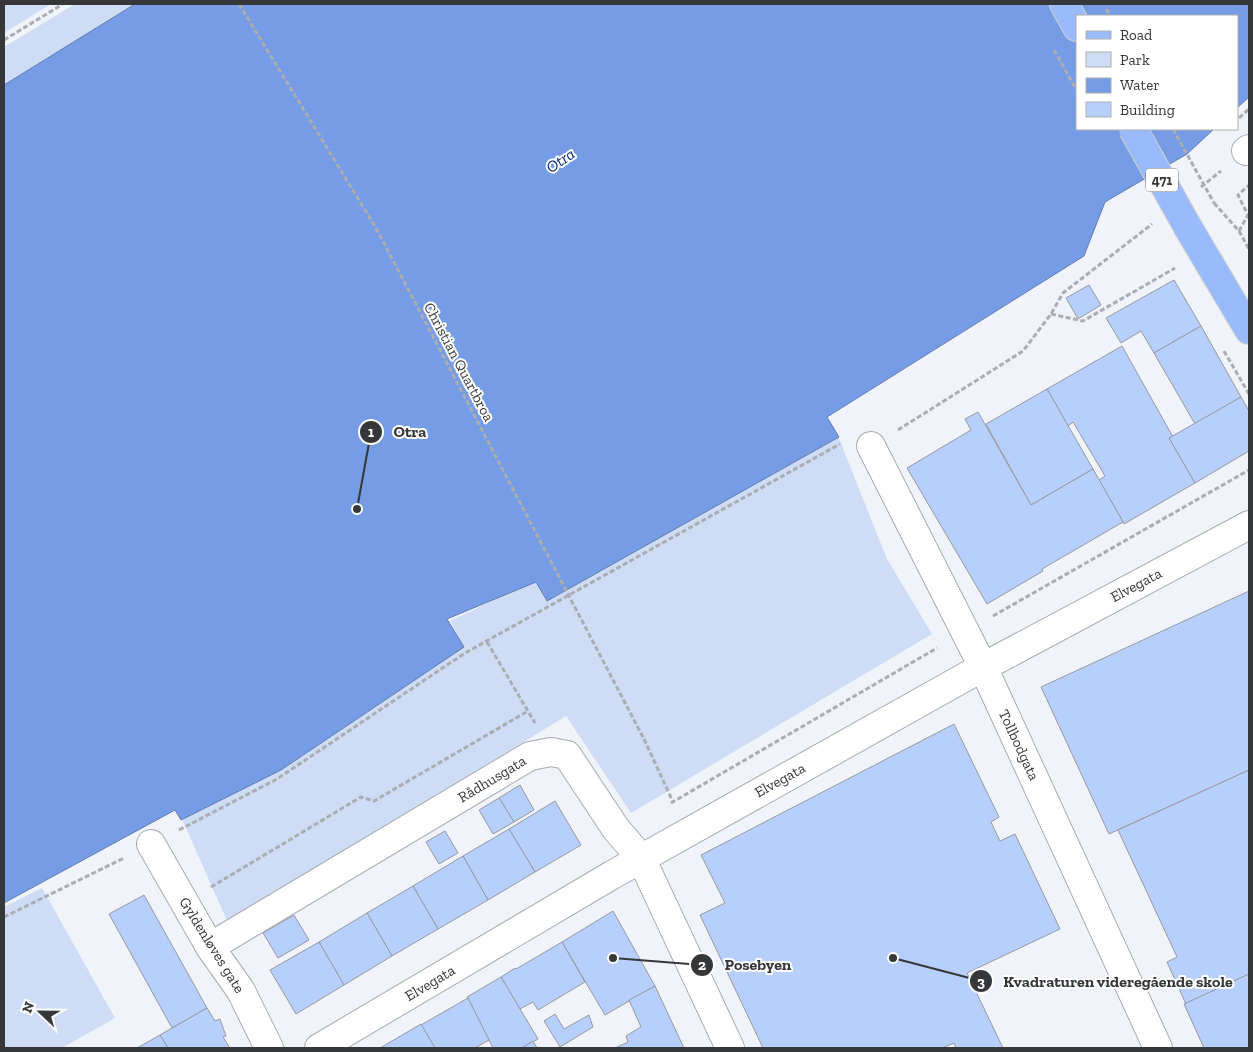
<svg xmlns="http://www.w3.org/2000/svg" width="1253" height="1052" viewBox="0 0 1253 1052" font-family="'Zilla Slab',serif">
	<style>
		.green { fill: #cedcf5 }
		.water { fill: #759ce4; stroke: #627eb1 }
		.building { fill: #b6cffd; stroke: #96999e }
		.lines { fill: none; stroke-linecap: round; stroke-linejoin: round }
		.minor-casing { stroke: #a8abb1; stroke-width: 30 }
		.tertiary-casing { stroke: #a8abb1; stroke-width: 30 }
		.secondary-casing { stroke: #a8abb1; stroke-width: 30 }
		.primary-casing { stroke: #cfcfcf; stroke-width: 30 }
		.path { stroke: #aaadb1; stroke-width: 3; stroke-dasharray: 5 2.5; stroke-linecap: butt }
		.minor { stroke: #fff; stroke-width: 28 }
		.tertiary { stroke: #fff; stroke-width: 28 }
		.secondary { stroke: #fff; stroke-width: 28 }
		.primary { stroke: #99bbfc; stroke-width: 28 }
		.primary-bridge-casing { stroke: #cfcfcf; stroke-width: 30; stroke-linecap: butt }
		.path-bridge { stroke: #aaadb1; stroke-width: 3; stroke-dasharray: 5 2.5; stroke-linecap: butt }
		.primary-bridge { stroke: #99bbfc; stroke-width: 28 }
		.labels { text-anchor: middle; stroke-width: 4; stroke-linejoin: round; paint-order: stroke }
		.shield { fill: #fff; stroke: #727374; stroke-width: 1 }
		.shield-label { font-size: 14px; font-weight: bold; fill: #353739 }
		.street-label { font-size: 15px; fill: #353739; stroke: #fff }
		.water-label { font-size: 16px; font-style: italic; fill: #002577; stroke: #fff }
		.leader { fill: none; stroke: #353739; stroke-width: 2 }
		.callout-dot { fill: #353739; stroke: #fff; stroke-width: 2 }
		.mark-label { font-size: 15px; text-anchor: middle; font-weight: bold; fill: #fff }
		.callout-label { font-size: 16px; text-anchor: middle; font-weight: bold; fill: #353739; stroke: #fff; stroke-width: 4; stroke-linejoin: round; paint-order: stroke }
	</style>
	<rect width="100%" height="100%" fill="#f0f3f9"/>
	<g class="green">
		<polygon points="4,4 51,4 4,33"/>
		<polygon points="75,4 139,4 4,87 4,47"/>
		<polygon points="838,436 887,559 932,634 631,813 566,716 228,923 182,819 463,646 450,621 535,581 546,601"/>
		<polygon points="42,888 115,1018 62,1048 4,1048 4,907"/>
	</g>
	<polygon class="water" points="135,4 1249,4 1249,97 1237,108 1237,16 1077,16 1077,129 1214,129 1187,154 1105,202 1084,256 827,417 839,437 547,601 536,582 447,619 464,647 281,770 181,820 175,810 4,903 4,85"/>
	<g class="building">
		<polygon points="1174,280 1201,326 1154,353 1141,331 1121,343 1106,318"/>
		<polygon points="1089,285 1101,305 1078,319 1066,298"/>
		<polygon points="1201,326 1241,397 1195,424 1154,353"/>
		<polygon points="1122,346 1173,437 1169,438 1195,483 1124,524 1099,480 1105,476 1073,422 1068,426 1047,389"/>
		<polygon points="1047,389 1093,469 1031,505 986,424"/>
		<polygon points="1241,397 1249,411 1249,451 1195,483 1169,438"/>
		<polygon points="978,412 1031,505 1093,469 1123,522 1042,569 1043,571 987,604 907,468 971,430 965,419"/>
		<polygon points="1249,591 1249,770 1109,834 1041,687"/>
		<polygon points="954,724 999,817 991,822 1000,841 1015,834 1060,929 967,973 1003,1048 956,1048 954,1043 942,1048 763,1048 700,915 725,903 701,855"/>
		<polygon points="1249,770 1249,974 1186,1004 1167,962 1177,957 1118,830"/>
		<polygon points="520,785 534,810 514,822 499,798"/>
		<polygon points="499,798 514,822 493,834 479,810"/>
		<polygon points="555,801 581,845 535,872 509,829"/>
		<polygon points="509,829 535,872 488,900 463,856"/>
		<polygon points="445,831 458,853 439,864 426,842"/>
		<polygon points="463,856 488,900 438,929 413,886"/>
		<polygon points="413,886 438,929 392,956 367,913"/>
		<polygon points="144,895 207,1008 172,1028 109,914"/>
		<polygon points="613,911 655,986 605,1015 562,942"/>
		<polygon points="367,913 392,956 344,985 319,942"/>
		<polygon points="294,915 309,940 278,958 263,933"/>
		<polygon points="319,942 344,985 296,1014 270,970"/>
		<polygon points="562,942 585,982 538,1010 533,1002 520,1009 501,977 515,968 516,969"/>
		<polygon points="1249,974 1249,1048 1204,1048 1184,1004"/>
		<polygon points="501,977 538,1039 522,1048 493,1048 467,997"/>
		<polygon points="655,986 684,1048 615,1048 628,1042 626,1036 641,1027 629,1000"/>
		<polygon points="468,998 489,1040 475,1048 435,1048 421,1025"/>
		<polygon points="207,1008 215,1021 220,1019 226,1036 223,1037 230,1048 168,1048 160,1035"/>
		<polygon points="555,1014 564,1029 589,1015 593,1027 560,1047 544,1021"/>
		<polygon points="421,1024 435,1048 380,1048"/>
		<polygon points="160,1035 168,1048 137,1048"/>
		<polygon points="533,1041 537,1048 522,1048"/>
	</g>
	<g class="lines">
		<g class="minor-casing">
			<g id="minor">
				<polyline points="1246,151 1249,149"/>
				<polyline points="871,446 983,667"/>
				<polyline points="151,844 210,947 241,991 269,1048"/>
				<polyline points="210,947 530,756 551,752 567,755 616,829 641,858 730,1048"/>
			</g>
		</g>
		<g class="tertiary-casing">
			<polyline id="tertiary" points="319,1048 612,875 983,667"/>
		</g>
		<g class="secondary-casing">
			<polyline id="secondary" points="1158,1048 983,667 1249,525"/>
		</g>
		<g class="primary-casing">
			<g id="primary">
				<polyline points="1064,4 1077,27"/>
				<polyline points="1190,231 1249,330"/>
			</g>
		</g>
		<g class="path">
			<polyline points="1106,9 1110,16"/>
			<polyline points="4,40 63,4"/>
			<polyline points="1054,50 1077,91"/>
			<polyline points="1239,118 1249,109"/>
			<polyline points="1201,187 1221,171"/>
			<polyline points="1214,203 1239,231 1249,249"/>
			<polyline points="1239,231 1248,215 1238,195 1249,185"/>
			<polyline points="1051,314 1083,321 1175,268"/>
			<polyline points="1224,351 1249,394"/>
			<polyline points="898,430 1023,351 1051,314 1063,293 1152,224"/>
			<polyline points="993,616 1249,470"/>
			<polyline points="487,642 535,723"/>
			<polyline points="644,739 673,802"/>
			<polyline points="671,803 937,648"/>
			<polyline points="179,830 277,779 465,653 840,444"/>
			<polyline points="211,887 361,797 374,801 528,711"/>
			<polyline points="4,917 124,858"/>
		</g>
		<use href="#minor" class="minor"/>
		<use href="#tertiary" class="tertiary"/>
		<use href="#secondary" class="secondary"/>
		<use href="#primary" class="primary"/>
		<g class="primary-bridge-casing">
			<polyline id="primary-bridge" points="1133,129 1190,231"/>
		</g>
		<g class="path-bridge">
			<polyline points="239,4 376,228 644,739"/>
			<polyline points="1173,129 1214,203"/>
		</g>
		<use href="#primary-bridge" class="primary-bridge"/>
	</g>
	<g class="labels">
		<rect class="shield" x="1146" y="168.5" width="32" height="23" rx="4"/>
		<g class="shield-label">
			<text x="1162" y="185">471</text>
		</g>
		<g class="street-label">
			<text transform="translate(459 362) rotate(62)" y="5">Christian Quartbroa</text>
			<text transform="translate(1136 585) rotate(-28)" y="5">Elvegata</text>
			<text transform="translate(1019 745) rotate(65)" y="5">Tollbodgata</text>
			<text transform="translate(492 779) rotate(-31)" y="5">Rådhusgata</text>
			<text transform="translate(780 780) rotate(-29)" y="5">Elvegata</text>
			<text transform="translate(212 945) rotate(58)" y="5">Gyldenløves gate</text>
			<text transform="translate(430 983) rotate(-31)" y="5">Elvegata</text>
		</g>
		<g class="water-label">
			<text transform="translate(560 160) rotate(-34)" y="6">Otra</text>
		</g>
	</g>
	<path class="leader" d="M357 509L371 432M613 958L702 965M893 958L981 981"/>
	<g class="callout-dot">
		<circle cx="357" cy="509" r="5"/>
		<circle cx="613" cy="958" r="5"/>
		<circle cx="893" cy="958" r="5"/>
		<circle cx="371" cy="432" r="12"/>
		<circle cx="702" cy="965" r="12"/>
		<circle cx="981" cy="981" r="12"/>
	</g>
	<g class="mark-label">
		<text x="371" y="437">1</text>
		<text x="702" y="970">2</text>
		<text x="981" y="987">3</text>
	</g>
	<g class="callout-label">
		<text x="410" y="437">Otra</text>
		<text x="758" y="970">Posebyen</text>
		<text x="1118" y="987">Kvadraturen videregående skole</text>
	</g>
	<rect width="1253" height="1052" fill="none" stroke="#353739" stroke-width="10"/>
	<rect x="1076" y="15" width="162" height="115" fill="#ffffff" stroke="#aeafb0"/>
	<rect x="1086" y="31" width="25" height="8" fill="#99bbfc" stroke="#aeafb0"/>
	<text x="1120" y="40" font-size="15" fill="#353739">Road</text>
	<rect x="1086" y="52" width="25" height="15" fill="#cedcf5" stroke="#aeafb0"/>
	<text x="1120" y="65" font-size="15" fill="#353739">Park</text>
	<rect x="1086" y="78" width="25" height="15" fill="#759ce4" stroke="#aeafb0"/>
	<text x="1120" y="90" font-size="15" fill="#353739">Water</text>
	<rect x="1086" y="102" width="25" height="15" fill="#b6cffd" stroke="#aeafb0"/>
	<text x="1120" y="115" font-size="15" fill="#353739">Building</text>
	<g transform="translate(40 1012) rotate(292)" stroke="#ffffff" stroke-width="4" paint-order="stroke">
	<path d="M0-4L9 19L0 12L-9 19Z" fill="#353739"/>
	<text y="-8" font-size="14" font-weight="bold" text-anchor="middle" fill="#353739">N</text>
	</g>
</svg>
